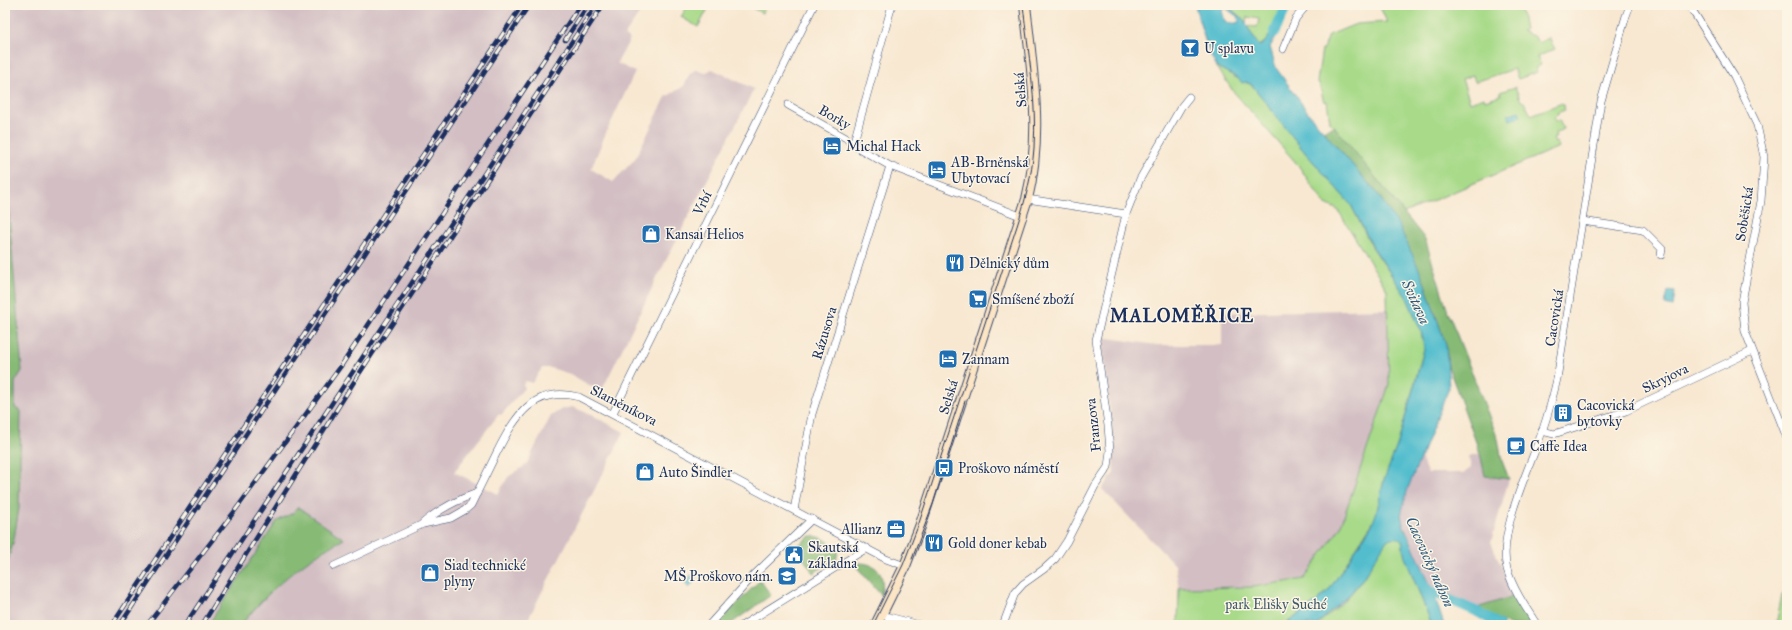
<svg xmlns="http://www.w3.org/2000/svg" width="1792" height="630" viewBox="0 0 1792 630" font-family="'IM FELL Great Primer',serif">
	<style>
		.industrial { fill: #d2bec3 }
		.green { fill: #a8da89; stroke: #628474 }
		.forest { fill: #86ba75; stroke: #50746a }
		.water { fill: #52bdcd; stroke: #367696; fill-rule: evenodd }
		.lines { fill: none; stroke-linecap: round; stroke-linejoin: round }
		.canal { stroke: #52bdcd; stroke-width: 10 }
		.street-casing { stroke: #3c4b6f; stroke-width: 8 }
		.secondary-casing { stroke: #3c4b6f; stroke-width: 12 }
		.street { stroke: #fff; stroke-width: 7 }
		.secondary { stroke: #fce5c4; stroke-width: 10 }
		.tram { stroke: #1b2f5e; stroke-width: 1 }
		.rail-casing { stroke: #1b2f5e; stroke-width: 4.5 }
		.rail { stroke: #fcf5e5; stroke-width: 3; stroke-dasharray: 9; stroke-linecap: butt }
		.labels { text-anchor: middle; stroke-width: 3; stroke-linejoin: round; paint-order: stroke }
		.poi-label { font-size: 14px; fill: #1b2f5e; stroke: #fcf5e5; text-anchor: start }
		.street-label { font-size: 14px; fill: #1b2f5e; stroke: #fcf5e5 }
		.park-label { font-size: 14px; fill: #3e5a69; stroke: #fcf5e5 }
		.water-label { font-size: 15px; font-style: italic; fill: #2c5a7f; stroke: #fcf5e5 }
		.district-label { font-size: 18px; font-weight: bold; letter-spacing: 1px; fill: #1b2f5e; stroke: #fcf5e5 }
	</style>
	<rect width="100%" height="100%" fill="#fcf5e5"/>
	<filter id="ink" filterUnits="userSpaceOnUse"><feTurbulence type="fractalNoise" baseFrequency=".025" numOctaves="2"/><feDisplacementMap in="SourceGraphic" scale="8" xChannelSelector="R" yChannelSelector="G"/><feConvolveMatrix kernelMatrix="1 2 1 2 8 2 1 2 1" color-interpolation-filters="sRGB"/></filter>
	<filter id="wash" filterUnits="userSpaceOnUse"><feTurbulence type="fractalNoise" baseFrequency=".012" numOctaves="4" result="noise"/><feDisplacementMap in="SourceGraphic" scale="16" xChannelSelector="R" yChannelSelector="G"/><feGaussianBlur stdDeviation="0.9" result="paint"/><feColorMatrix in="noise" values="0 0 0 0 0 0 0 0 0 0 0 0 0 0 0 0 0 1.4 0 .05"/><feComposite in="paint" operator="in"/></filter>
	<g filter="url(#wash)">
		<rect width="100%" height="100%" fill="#f8e8d1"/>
		<g class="industrial">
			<polygon points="5,5 645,5 624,36 630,39 617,63 635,72 605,135 591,169 613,182 635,159 666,97 684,86 689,75 695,70 698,70 698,71 705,73 712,69 754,89 656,280 601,392 570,374 551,368 542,368 532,383 525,381 523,385 525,387 501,415 499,414 454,472 498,494 508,477 526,465 551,416 562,409 572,407 590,414 624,432 525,625 241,625 259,603 302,564 344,539 298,507 293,513 277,522 208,625 5,625 5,572 14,539 19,508 21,411 15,408 15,382 22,371 5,168"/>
			<polygon points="1388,309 1389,385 1340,528 1304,579 1252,587 1179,588 1175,565 1102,489 1114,473 1110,410 1101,337 1156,345 1222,345 1222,313"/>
			<polygon points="1480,453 1485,476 1509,479 1491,542 1514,596 1477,608 1431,587 1403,524 1401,515 1408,488 1421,457 1427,473 1464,473 1471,468 1469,456"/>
		</g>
		<g class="green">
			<polygon points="688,5 710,5 698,27 681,17"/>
			<polygon points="747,5 766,5 762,13"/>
			<path d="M1227 5H1282C1277 16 1272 42 1258 46L1247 26 1257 27 1259 19 1247 17 1246 22Z"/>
			<polygon points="1379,5 1520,5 1525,29 1522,31 1535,37 1538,43 1549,38 1555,49 1537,57 1541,65 1535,68 1537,72 1518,79 1514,69 1475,82 1473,75 1462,79 1470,102 1484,97 1485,100 1501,95 1500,92 1515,87 1521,101 1524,102 1531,115 1562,103 1565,110 1557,113 1558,115 1554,117 1556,122 1559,120 1563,129 1555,133 1557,137 1553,139 1555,143 1557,142 1559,147 1404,213 1330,122 1327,101 1324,102 1319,83 1317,82 1322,49 1324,49 1329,35 1356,24 1387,22"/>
			<polygon points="1216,66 1240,80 1252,85 1303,150 1351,205 1372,247 1407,298 1421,331 1424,349 1398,443 1384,480 1375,519 1329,590 1316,602 1284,625 1178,625 1179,588 1252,587 1304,579 1340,528 1389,385 1387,290 1338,210 1324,203 1298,165 1233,91"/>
			<path d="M1391 537H1397L1402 541 1405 557 1432 625H1316C1333 612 1349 598 1361 581 1370 570 1379 544 1391 537Z"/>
			<polygon points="1787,593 1787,625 1776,625 1782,594"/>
		</g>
		<g class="forest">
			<polygon points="1334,126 1425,239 1448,312 1498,439 1502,461 1509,479 1485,476 1480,453 1448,366 1446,345 1421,273 1377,193 1323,131"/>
			<polygon points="5,168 22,371 15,382 15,408 21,411 19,508 14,539 5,572 5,533 9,519 5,516"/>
			<path d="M298 507 344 539C302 561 271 588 241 625H208L277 521 293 513Z"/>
			<path d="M810 536C823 536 829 541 838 551L836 560 813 573 796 547Z"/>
			<path d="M859 563C878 563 886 576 881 595L855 565Z"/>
			<polygon points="760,580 771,595 729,625 722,625 719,622"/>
			<polygon points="1514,596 1531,625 1509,625 1477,608"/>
		</g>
		<g class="water">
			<path d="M1195 5H1226L1246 22C1247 29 1255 39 1259 46 1267 44 1274 28 1276 20L1281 22 1280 29 1270 47 1276 68 1312 118 1377 193 1399 226 1421 273 1446 345 1449 388 1408 488 1401 515 1403 524 1433 591 1444 625H1432L1405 557 1402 541C1397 536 1392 537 1387 540L1361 581 1349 595 1316 625H1284L1316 602 1329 590 1372 525 1377 511 1384 480 1398 443 1420 365 1424 349 1423 340 1421 331 1407 298 1373 247 1351 205 1303 150 1252 85 1246 82 1242 83C1237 74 1224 73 1217 66 1209 58 1198 17 1195 5ZM1224 7 1238 17 1239 22 1231 24 1225 21 1222 11Z"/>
			<polygon points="1519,111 1521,116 1510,120 1508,115"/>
			<polygon points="1668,291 1675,292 1673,307 1665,305"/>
			<polygon points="691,575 696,579 689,588 685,584"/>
		</g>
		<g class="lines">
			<g class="canal">
				<polyline points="1274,33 1287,5"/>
				<polyline points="1425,589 1478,612 1499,625"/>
			</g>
		</g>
	</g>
	<g filter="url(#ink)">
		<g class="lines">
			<g class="street-casing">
				<g id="street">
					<polyline points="1689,5 1734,76 1757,125 1764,157 1761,201 1742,302 1745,331 1787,438"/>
					<polyline points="1283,49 1296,18 1307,5"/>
					<polyline points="788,105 846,138 853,145 890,166 1023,217"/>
					<polyline points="853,145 892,5"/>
					<polyline points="1027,199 1126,214"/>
					<polyline points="1582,221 1643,230 1662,249 1661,255"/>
					<polyline points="613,413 814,5"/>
					<polyline points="1542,431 1554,434 1626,411 1752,351"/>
					<polyline points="794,510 812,414 890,166"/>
					<path d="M423 523C438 510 457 500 477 493"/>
					<path d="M334 566 423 524 451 518 465 510 471 505C480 487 488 470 497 452 515 417 533 385 579 397L886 559 905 566"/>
					<polyline points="881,615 920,625"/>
					<polyline points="709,625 754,575 812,519"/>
					<polyline points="743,625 867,548"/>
					<polyline points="1003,625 1015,593 1023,584 1044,569 1055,559 1067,541 1095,486 1108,467 1110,451 1108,426 1096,340 1126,214 1140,179 1181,107 1189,97"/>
					<path d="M1537 625C1526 608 1513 589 1507 569 1497 533 1530 467 1542 432 1548 414 1553 397 1557 379L1601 101 1626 16 1630 5"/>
				</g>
			</g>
			<g class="secondary-casing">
				<path id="secondary" d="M876 625 905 566 920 527 1027 199C1043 134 1032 71 1025 5"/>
			</g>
			<use href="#street" class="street"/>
			<use href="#secondary" class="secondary"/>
			<g class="tram">
				<polyline points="912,559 933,504 965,401"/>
				<path d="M873 625 903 565 918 526 1016 229C1025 202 1032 176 1034 148 1037 101 1028 52 1023 5"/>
			</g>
			<g class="rail-casing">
				<g id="rail">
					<polyline points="565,40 588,5"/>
					<polyline points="112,625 522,5"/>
					<polyline points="120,625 529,5"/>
					<polyline points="147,625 234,512 341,366 580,5"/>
					<polyline points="185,625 596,5"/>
					<polyline points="202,625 357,377 603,5"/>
				</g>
			</g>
			<use href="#rail" class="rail"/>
		</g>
	</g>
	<defs>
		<g id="bar-square" transform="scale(1)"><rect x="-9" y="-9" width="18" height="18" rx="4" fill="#1f6fb2" stroke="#fcf5e5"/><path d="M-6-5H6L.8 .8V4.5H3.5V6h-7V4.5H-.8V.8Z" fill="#fff"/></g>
		<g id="hotel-square" transform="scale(1)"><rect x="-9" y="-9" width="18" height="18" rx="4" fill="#1f6fb2" stroke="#fcf5e5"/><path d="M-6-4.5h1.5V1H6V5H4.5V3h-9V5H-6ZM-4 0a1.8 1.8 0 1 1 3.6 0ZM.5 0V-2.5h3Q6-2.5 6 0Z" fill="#fff"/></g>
		<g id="shop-square" transform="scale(1)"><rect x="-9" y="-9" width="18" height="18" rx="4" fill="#1f6fb2" stroke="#fcf5e5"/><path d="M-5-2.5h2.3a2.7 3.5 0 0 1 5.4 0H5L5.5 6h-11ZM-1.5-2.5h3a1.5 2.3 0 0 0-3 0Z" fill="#fff"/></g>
		<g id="restaurant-square" transform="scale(1)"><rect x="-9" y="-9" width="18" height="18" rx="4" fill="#1f6fb2" stroke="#fcf5e5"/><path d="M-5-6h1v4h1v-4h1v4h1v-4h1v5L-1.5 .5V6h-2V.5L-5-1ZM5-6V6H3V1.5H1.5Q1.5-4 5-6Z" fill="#fff"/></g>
		<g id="supermarket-square" transform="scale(1)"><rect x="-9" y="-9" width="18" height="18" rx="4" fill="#1f6fb2" stroke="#fcf5e5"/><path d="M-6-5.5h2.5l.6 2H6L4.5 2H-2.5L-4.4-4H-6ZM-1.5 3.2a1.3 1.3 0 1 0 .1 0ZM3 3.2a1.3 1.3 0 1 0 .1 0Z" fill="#fff"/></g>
		<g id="building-square" transform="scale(1)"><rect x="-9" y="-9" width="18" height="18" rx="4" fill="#1f6fb2" stroke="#fcf5e5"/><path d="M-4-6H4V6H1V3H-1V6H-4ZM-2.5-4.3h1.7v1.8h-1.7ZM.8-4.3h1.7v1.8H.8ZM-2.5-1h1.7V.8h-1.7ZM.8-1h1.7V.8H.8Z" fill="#fff"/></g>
		<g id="cafe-square" transform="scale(1)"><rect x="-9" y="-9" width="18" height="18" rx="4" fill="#1f6fb2" stroke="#fcf5e5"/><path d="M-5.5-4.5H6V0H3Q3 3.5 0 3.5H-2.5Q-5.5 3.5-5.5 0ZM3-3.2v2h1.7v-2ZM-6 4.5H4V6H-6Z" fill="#fff"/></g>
		<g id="bus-square" transform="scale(1)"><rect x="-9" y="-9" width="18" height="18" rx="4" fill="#1f6fb2" stroke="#fcf5e5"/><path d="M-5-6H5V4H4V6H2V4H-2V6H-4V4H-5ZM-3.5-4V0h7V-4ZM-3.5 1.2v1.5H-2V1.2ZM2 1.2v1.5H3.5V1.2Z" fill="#fff"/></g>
		<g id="office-square" transform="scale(1)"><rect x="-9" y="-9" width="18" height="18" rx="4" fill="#1f6fb2" stroke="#fcf5e5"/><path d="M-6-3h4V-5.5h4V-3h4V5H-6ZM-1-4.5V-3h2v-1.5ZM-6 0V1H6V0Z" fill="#fff"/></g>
		<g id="civic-square" transform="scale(1)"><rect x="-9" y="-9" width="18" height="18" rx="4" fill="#1f6fb2" stroke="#fcf5e5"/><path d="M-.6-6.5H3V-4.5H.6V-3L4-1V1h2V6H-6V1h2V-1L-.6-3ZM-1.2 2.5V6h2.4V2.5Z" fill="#fff"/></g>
		<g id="school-square" transform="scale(1)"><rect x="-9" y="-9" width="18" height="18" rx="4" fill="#1f6fb2" stroke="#fcf5e5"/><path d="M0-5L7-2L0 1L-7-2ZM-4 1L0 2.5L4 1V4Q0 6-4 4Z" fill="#fff"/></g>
	</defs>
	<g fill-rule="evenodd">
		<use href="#bar-square" x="1190" y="48"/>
		<use href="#hotel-square" x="832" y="146"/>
		<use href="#hotel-square" x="937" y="170"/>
		<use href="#shop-square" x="651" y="234"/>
		<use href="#restaurant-square" x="955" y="263"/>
		<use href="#supermarket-square" x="978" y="299"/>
		<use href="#hotel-square" x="948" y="359"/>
		<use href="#building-square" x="1563" y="413"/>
		<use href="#cafe-square" x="1516" y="446"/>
		<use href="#bus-square" x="944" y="468"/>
		<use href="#shop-square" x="645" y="472"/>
		<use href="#office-square" x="896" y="529"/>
		<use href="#restaurant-square" x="934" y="543"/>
		<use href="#civic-square" x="794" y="555"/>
		<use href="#shop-square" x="430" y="573"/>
		<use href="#school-square" x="787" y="576"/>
	</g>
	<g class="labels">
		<g class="poi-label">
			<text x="1204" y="53">U splavu</text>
			<text x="846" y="151">Michal Hack</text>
			<text x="951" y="167">AB-Brněnská<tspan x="951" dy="16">Ubytovací</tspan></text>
			<text x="665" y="239">Kansai Helios</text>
			<text x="969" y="268">Dělnický dům</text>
			<text x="992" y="304">Smíšené zboží</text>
			<text x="962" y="364">Zannam</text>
			<text x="1577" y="410">Cacovická<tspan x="1577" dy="16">bytovky</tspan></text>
			<text x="1530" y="451">Caffe Idea</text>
			<text x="958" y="473">Proškovo náměstí</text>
			<text x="659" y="477">Auto Šindler</text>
			<text x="882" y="534" text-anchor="end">Allianz</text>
			<text x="948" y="548">Gold doner kebab</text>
			<text x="808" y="552">Skautská<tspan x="808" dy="16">základna</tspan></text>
			<text x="444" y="570">Siad technické<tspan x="444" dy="16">plyny</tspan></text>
			<text x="773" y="581" text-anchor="end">MŠ Proškovo nám.</text>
		</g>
		<g class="street-label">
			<text transform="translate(1020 90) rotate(-95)" y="5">Selská</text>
			<text transform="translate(835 117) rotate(31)" y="5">Borky</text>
			<text transform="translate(702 203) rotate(-64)" y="5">Vrbí</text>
			<text transform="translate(1744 214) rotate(-81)" y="5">Soběšická</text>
			<text transform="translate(1554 318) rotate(-81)" y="5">Cacovická</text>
			<text transform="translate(824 333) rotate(-73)" y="5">Rázusova</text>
			<text transform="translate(1665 378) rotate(-26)" y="5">Skryjova</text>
			<text transform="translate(948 397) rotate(-73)" y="5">Selská</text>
			<text transform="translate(624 405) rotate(27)" y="5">Slaměníkova</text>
			<text transform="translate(1093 425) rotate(-96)" y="5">Franzova</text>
		</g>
		<g class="park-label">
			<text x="1276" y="609">park Elišky Suché</text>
		</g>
		<g class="water-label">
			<text transform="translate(1416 302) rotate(65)" y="5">Svitava</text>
			<text transform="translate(1430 562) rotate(66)" y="5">Cacovický náhon</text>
		</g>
		<g class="district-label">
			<text x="1182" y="322">MALOMĚŘICE</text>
		</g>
	</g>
	<rect width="1792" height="630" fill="none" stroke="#fcf5e5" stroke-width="20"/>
</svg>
